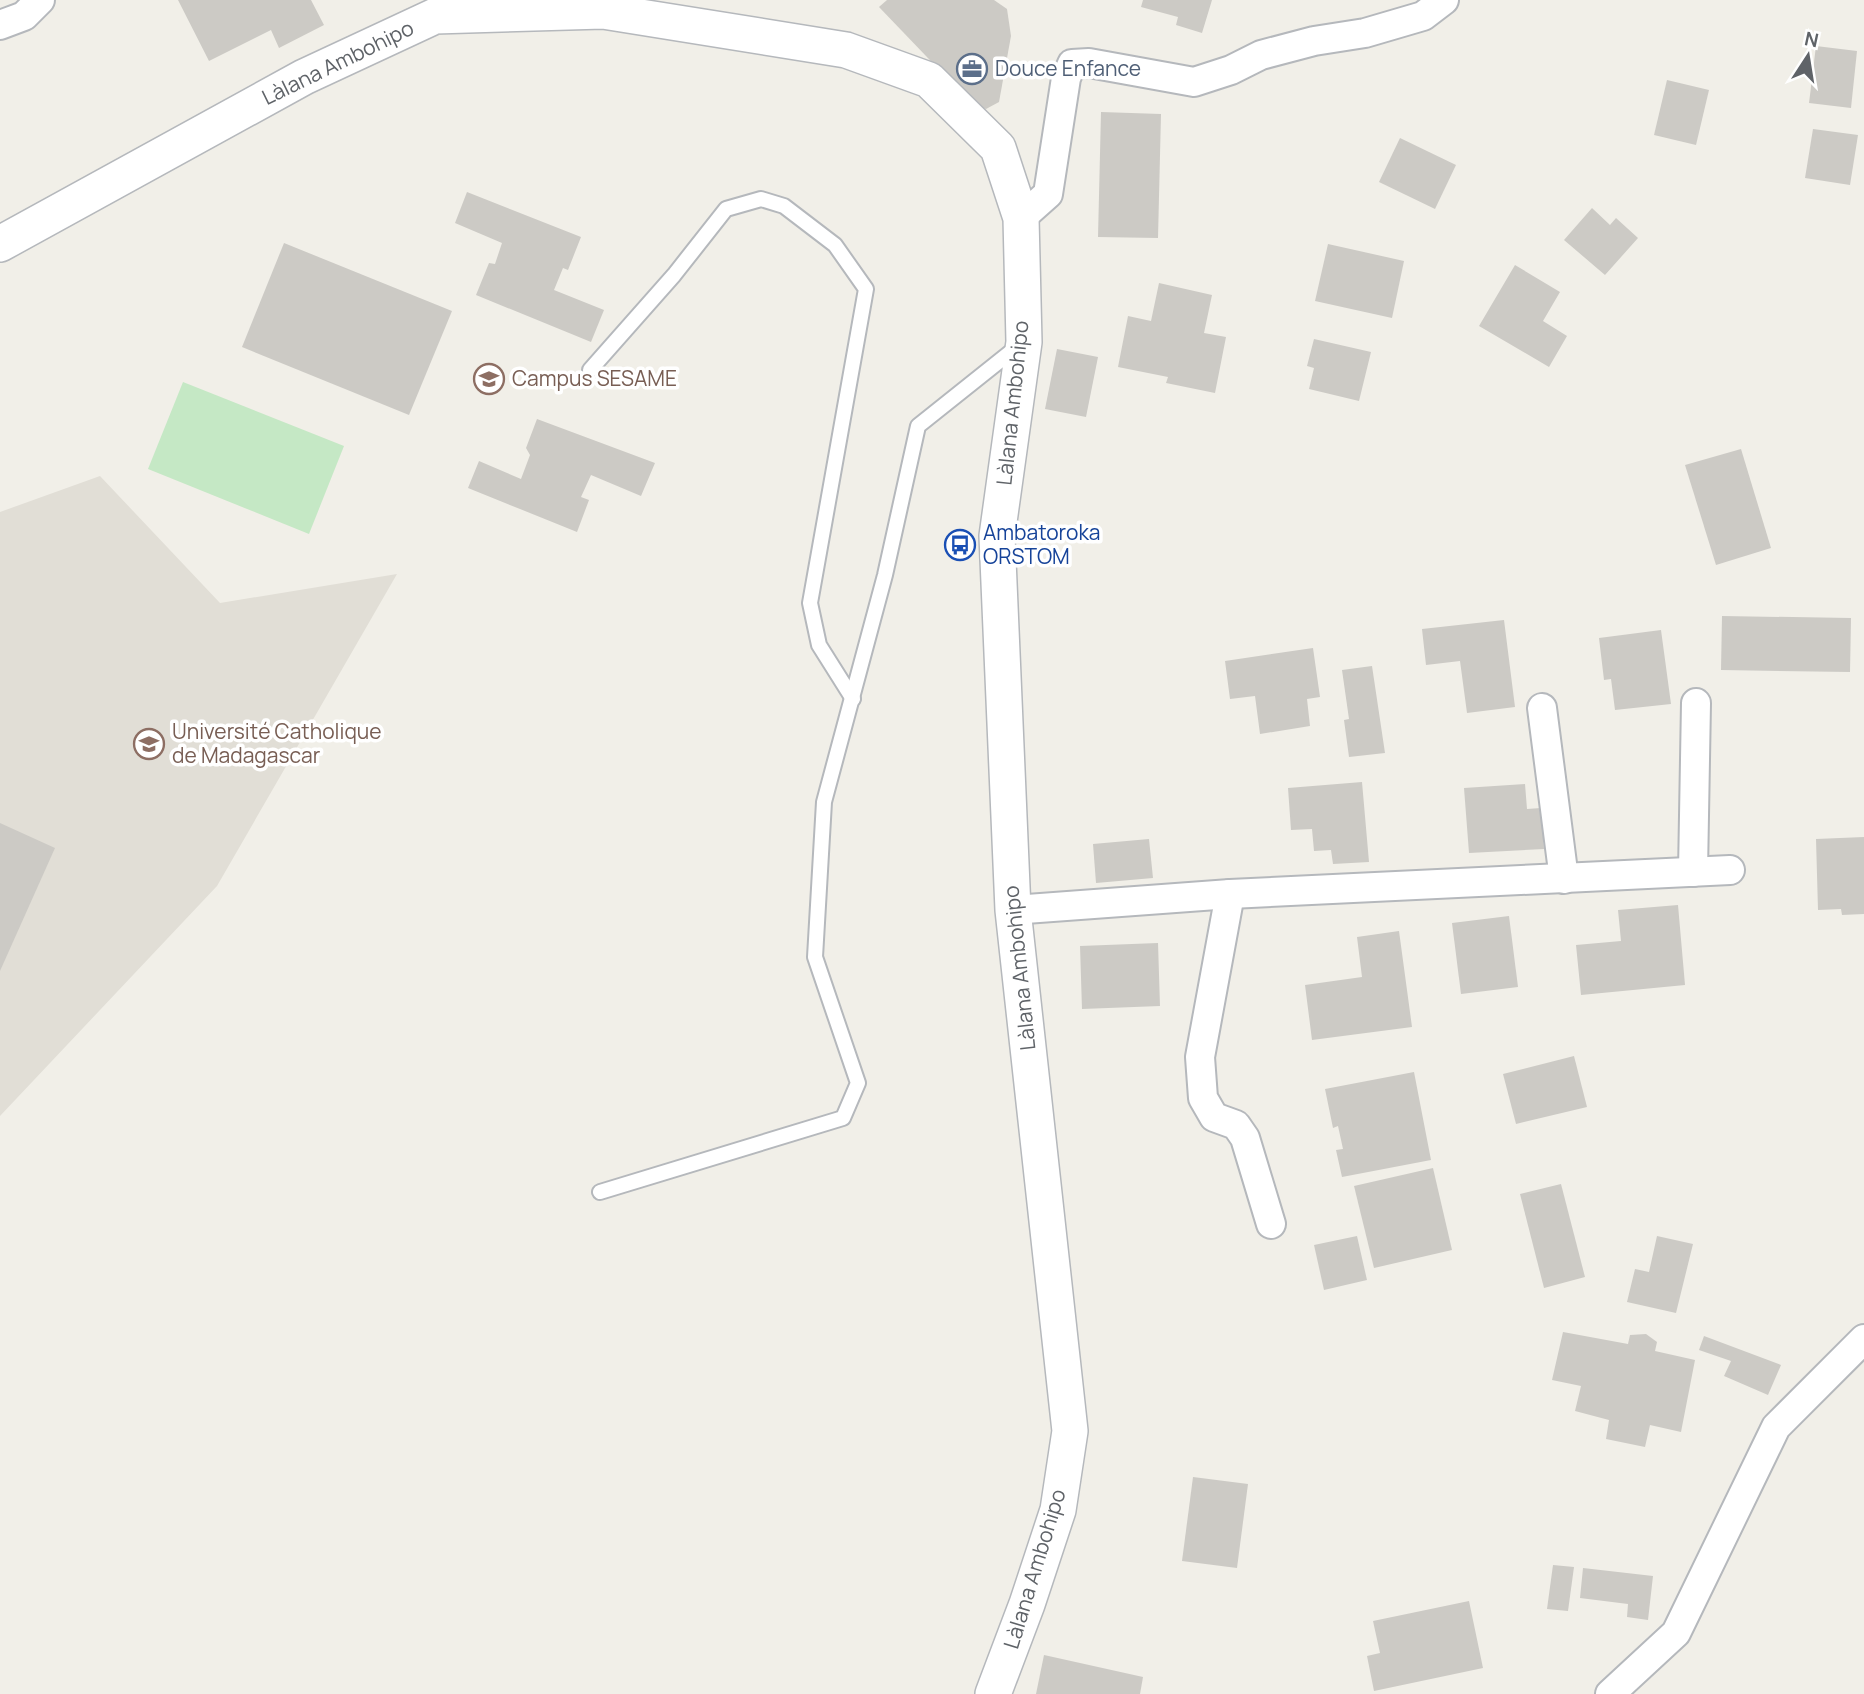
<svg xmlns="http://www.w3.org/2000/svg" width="1864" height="1694" viewBox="0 0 1864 1694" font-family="Manrope,sans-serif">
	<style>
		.education { fill: #e1ded6 }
		.green { fill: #c5e8c5 }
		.building { fill: #cccac5 }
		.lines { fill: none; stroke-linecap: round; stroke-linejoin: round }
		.service-casing { stroke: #b5b8bc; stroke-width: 18 }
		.minor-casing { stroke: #b5b8bc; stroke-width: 32 }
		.tertiary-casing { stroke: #b5b8bc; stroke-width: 38 }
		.service { stroke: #fff; stroke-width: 14 }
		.minor { stroke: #fff; stroke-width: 28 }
		.tertiary { stroke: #fff; stroke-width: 35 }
		.labels { text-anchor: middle; stroke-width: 7; stroke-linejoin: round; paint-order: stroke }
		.street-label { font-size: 21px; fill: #5f6368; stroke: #fff }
		.service-label { font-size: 21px; fill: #4e5e75; stroke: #fff; text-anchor: start }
		.education-label { font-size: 21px; fill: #785e54; stroke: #fff; text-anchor: start }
		.transit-label { font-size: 21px; fill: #164399; stroke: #fff; text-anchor: start }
	</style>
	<rect width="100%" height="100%" fill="#f1efe8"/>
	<polygon class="education" points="100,476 220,603 397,574 217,886 0,1116 0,512"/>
	<polygon class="green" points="183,382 344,446 309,534 148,469"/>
	<g class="building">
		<polygon points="178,0 311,0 324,25 279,48 271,30 209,61"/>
		<polygon points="887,0 994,0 1007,9 1011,36 999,102 986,109 972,104 879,7"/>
		<polygon points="1143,0 1212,0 1202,33 1176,25 1178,17 1141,7"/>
		<polygon points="1816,46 1857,51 1851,108 1809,103"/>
		<polygon points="1667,80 1709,90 1696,145 1654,135"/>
		<polygon points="1101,112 1161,114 1158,238 1098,237"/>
		<polygon points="1813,129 1858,135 1850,185 1805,178"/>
		<polygon points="1400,138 1456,165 1435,209 1379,182"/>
		<polygon points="467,192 581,237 568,270 563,268 554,290 604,310 591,342 476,295 489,263 495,264 502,243 455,223"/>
		<polygon points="1592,208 1610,225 1616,218 1638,238 1605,275 1564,240"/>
		<polygon points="284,243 452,311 409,415 242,347"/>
		<polygon points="1328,244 1404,261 1392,318 1315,301"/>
		<polygon points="1515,265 1560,292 1543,321 1567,336 1549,367 1479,326"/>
		<polygon points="1159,283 1212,295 1204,333 1226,337 1215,393 1166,383 1168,377 1118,367 1128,316 1151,321"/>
		<polygon points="1314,339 1371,352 1359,401 1309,389 1314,368 1307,366"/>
		<polygon points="1057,349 1098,357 1086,417 1045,409"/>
		<polygon points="537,419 655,463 641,496 591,475 581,497 589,500 577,532 468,488 479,461 521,479 530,455 526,448"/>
		<polygon points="1741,449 1771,548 1716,565 1685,465"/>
		<polygon points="1722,616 1851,618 1850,672 1721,670"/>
		<polygon points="1504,620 1515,707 1467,713 1460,661 1426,665 1422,629"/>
		<polygon points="1661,630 1671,704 1615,710 1611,679 1604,680 1599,638"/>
		<polygon points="1313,648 1320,697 1307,699 1310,726 1260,734 1255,696 1230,699 1225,661"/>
		<polygon points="1372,666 1385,753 1349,757 1344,720 1349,719 1342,670"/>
		<polygon points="1362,782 1369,862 1333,864 1331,850 1314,851 1312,829 1291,830 1288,788"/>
		<polygon points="1525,784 1527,809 1541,808 1544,849 1469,853 1464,788"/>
		<polygon points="0,823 55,848 0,971"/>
		<polygon points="1864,837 1864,914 1842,915 1841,909 1818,910 1816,839"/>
		<polygon points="1149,839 1153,878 1096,883 1093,844"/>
		<polygon points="1678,905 1685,985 1581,995 1576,945 1621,941 1618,910"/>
		<polygon points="1509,916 1518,987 1461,994 1452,923"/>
		<polygon points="1399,931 1412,1027 1312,1040 1305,985 1362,977 1357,937"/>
		<polygon points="1158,943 1160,1006 1082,1009 1080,946"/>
		<polygon points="1574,1056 1587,1107 1516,1124 1503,1074"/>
		<polygon points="1414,1072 1431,1160 1342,1177 1336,1150 1343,1149 1338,1126 1333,1128 1325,1089"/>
		<polygon points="1433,1168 1452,1250 1374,1268 1354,1186"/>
		<polygon points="1561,1184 1585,1277 1544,1288 1520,1194"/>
		<polygon points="1357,1236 1367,1280 1324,1290 1314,1245"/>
		<polygon points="1657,1236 1693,1244 1676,1313 1627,1302 1635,1269 1649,1272"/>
		<polygon points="1563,1332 1628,1344 1630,1335 1646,1334 1657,1342 1655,1351 1695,1360 1681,1432 1650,1425 1645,1447 1606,1439 1609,1420 1575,1411 1581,1386 1552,1380"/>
		<polygon points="1704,1336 1781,1365 1768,1395 1724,1376 1731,1361 1699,1350"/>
		<polygon points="1193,1477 1248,1484 1237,1568 1182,1561"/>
		<polygon points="1553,1565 1574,1567 1568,1611 1547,1609"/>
		<polygon points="1583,1568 1653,1576 1648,1620 1627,1617 1628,1604 1580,1598"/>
		<polygon points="1469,1601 1483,1668 1374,1691 1367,1656 1380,1653 1373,1621"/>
		<polygon points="1044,1655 1143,1677 1140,1694 1036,1694"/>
	</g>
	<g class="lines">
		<g class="service-casing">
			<g id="service">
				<polyline points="590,370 674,275 726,209 761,199 784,206 835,245 866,289 810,603 819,645 853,699"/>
				<polyline points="600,1192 843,1118 858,1083 815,957 824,802 885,575 918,426 1017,347"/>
			</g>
		</g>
		<g class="minor-casing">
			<g id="minor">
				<polyline points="0,25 24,16 40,0"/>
				<polyline points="1021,218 1048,194 1066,78 1072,64 1089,63 1194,82 1231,70 1261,55 1314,41 1365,33 1423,16 1444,0"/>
				<polyline points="1542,708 1564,879"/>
				<polyline points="1693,872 1696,703"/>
				<polyline points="1230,894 1200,1057 1203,1098 1214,1117 1236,1125 1245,1138 1271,1224"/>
				<polyline points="1013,910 1230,894 1730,870"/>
				<polyline points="1610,1694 1676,1633 1776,1427 1864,1339"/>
			</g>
		</g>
		<g class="tertiary-casing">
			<polyline id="tertiary" points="0,244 304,77 435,16 603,11 846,50 929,80 998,148 1021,218 1024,342 997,536 1013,910 1070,1431 1058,1510 1027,1604 993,1694"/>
		</g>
		<use href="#service" class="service"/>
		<use href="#minor" class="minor"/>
		<use href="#tertiary" class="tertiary"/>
	</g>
	<defs>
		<g id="office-ring" transform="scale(1.575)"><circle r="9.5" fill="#fff" stroke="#5c6f8a" stroke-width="1.5"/><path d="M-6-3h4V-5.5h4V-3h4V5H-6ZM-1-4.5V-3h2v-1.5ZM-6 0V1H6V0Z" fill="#5c6f8a"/></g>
		<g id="university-ring" transform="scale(1.575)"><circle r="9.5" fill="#fff" stroke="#8d6e63" stroke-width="1.5"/><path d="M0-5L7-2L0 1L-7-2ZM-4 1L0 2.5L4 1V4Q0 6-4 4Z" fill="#8d6e63"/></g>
		<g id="bus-ring" transform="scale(1.575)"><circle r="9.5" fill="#fff" stroke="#1a4fb4" stroke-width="1.5"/><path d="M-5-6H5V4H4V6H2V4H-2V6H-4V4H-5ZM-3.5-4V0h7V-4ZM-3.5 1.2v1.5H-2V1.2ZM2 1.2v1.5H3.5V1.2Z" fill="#1a4fb4"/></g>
	</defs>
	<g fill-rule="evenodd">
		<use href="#office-ring" x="972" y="69"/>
		<use href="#university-ring" x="489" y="379"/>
		<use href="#bus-ring" x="960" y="545"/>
		<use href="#university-ring" x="149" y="744"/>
	</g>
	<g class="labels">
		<g class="street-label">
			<text transform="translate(338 63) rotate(-26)" y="7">Làlana Ambohipo</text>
			<text transform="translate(1013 403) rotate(-84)" y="7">Làlana Ambohipo</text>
			<text transform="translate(1020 968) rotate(-96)" y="7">Làlana Ambohipo</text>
			<text transform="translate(1035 1569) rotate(-73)" y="7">Làlana Ambohipo</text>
		</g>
		<g class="service-label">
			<text x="995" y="76">Douce Enfance</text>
		</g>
		<g class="education-label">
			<text x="512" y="386">Campus SESAME</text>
			<text x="172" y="739">Université Catholique<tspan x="172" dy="24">de Madagascar</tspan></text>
		</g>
		<g class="transit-label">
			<text x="983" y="540">Ambatoroka<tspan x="983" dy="24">ORSTOM</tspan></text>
		</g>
	</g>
	<g transform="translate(1808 56) rotate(12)" stroke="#ffffff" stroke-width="5" paint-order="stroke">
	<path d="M0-5L12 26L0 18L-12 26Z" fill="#5f6368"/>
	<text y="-10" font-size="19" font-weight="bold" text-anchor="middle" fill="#5f6368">N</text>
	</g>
</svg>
